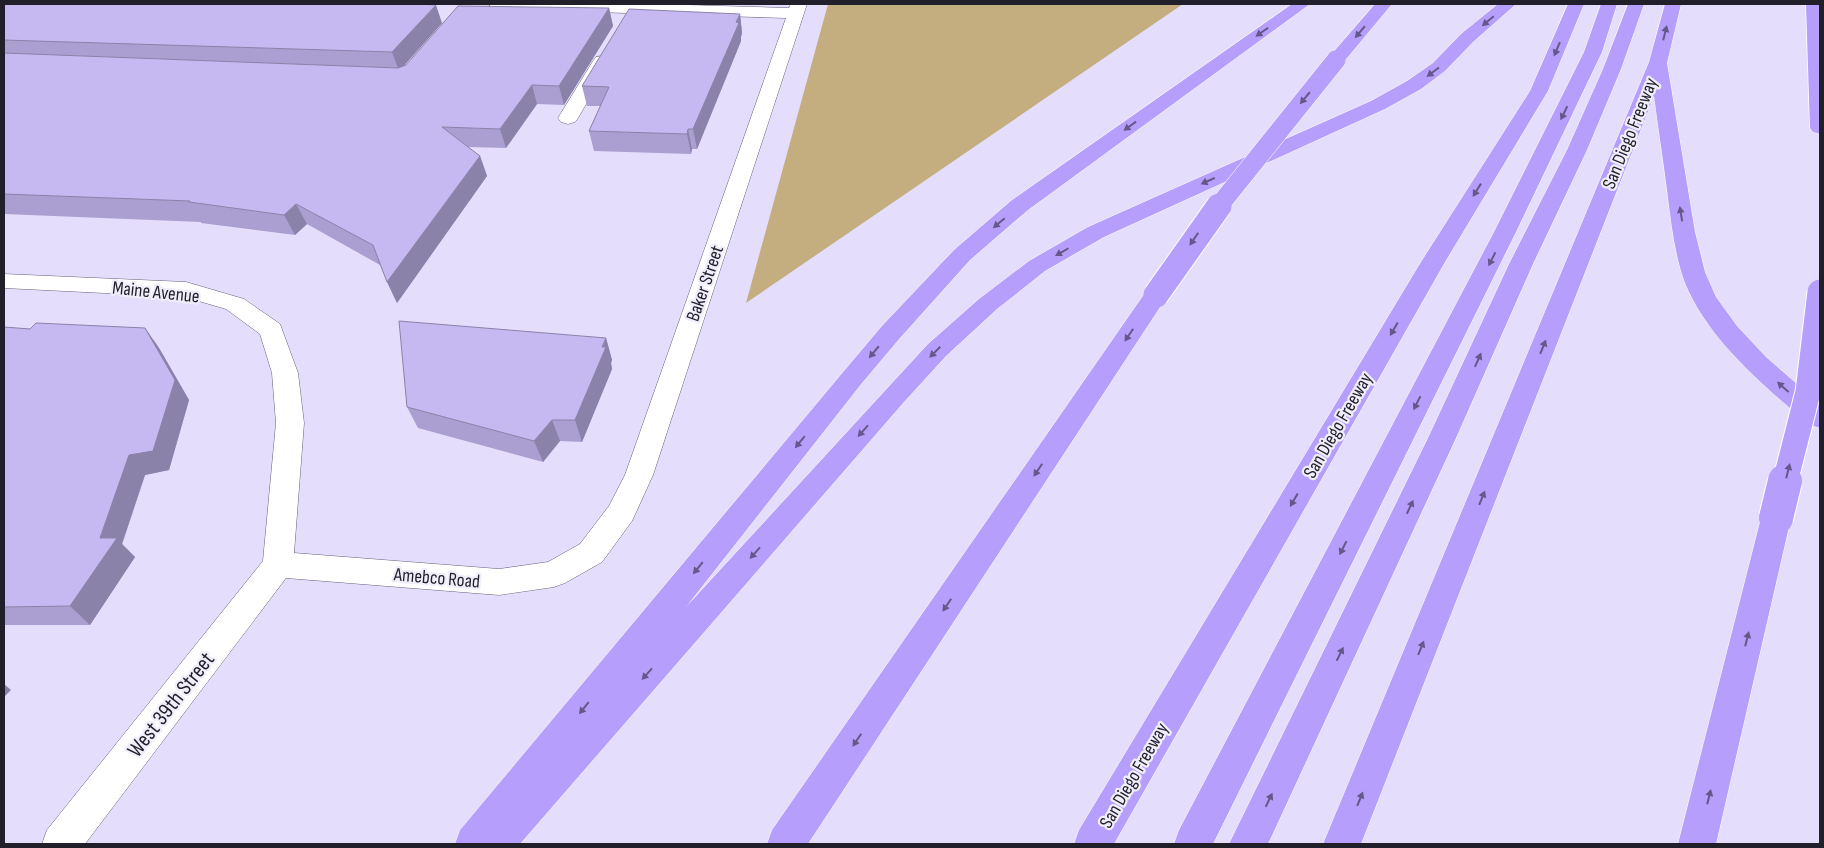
<svg xmlns="http://www.w3.org/2000/svg" width="1824" height="848" viewBox="0 0 1824 848" font-family="'Sofia Sans Condensed',sans-serif">
	<style>
		.green { fill: #c4ae80 }
		.lines { fill: none; stroke-linecap: round; stroke-linejoin: round }
		.minor-casing { stroke: #66607a; stroke-width: 1 }
		.highway-casing { stroke: #fff; stroke-width: 1 }
		.minor { fill: #fff; fill-rule: evenodd }
		.highway { fill: #b69efc; fill-rule: evenodd }
		.highway-bridge-far2-casing { stroke: #fff; stroke-width: 20; stroke-linecap: butt }
		.highway-bridge-far1-casing { stroke: #fff; stroke-width: 27; stroke-linecap: butt }
		.highway-bridge-casing { stroke: #fff; stroke-width: 36; stroke-linecap: butt }
		.highway-bridge-far2 { stroke: #b69efc; stroke-width: 19 }
		.highway-bridge-far1 { stroke: #b69efc; stroke-width: 25 }
		.highway-bridge { stroke: #b69efc; stroke-width: 34 }
		.wall { fill: #aa9fd0 }
		.shaded-wall { fill: #8b82a9 }
		.building { fill: #c6b9f2; stroke: #8b82a9 }
		.oneway { fill: #645888 }
		.labels { text-anchor: middle; stroke-width: 4.5; stroke-linejoin: round; paint-order: stroke }
		.street-label { font-size: 19px; fill: #211f2a; stroke: #f1eefb }
		.near-street-label { font-size: 22px; fill: #211f2a; stroke: #f1eefb }
	</style>
	<rect width="100%" height="100%" fill="#e4defc"/>
	<polygon class="green" points="828,4 1183,4 746,303"/>
	<g class="lines">
		<g class="minor-casing">
			<g id="minor">
				<polygon points="489,4 653,4 789,8 791,4 807,4 653,475 632,521 602,562 565,583 554,587 499,595 286,578 85,844 42,844 47,830 263,561 276,423 272,373 260,334 226,309 185,297 4,288 4,274 186,282 244,299 280,324 298,373 304,423 294,553 499,569 548,562 580,544 609,506 625,475 786,18 497,9 491,7"/>
				<polygon points="602,56 608,57 611,61 578,118 575,122 568,124 561,122 558,118 593,61 596,57"/>
			</g>
		</g>
		<g class="highway-casing">
			<g id="highway">
				<polygon points="1292,4 1310,4 1028,210 970,260 900,338 862,383 686,607 928,344 979,299 1029,261 1088,227 1371,101 1407,81 1433,63 1461,34 1498,4 1516,4 1473,42 1445,71 1421,89 1385,109 1104,237 1045,271 997,309 946,356 904,402 520,844 455,844 460,830 844,371 882,326 954,250 1012,200"/>
				<polygon points="1375,4 1392,4 1342,64 1336,65 1330,64 1327,60 1330,56"/>
				<polygon points="1568,4 1584,4 1548,91 1445,262 1114,844 1074,844 1079,830 1421,262 1530,91"/>
				<polygon points="1601,4 1617,4 1602,52 1516,232 1213,844 1174,844 1179,830 1494,232 1584,52"/>
				<polygon points="1628,4 1644,4 1621,69 1587,150 1533,264 1456,438 1268,844 1229,844 1428,438 1509,264 1567,150 1603,69"/>
				<path d="M1665 4H1681L1667 63 1695 232 1705 272 1716 297 1737 326 1766 357 1820 404V428L1810 425C1764 386 1709 341 1685 283 1674 253 1671 221 1667 190 1663 159 1658 127 1654 96L1361 844H1323L1649 62Z"/>
				<polygon points="1806,4 1820,4 1820,134 1813,132 1810,128"/>
				<polygon points="1156,287 1165,290 1168,295 808,844 767,844 772,830 1147,290"/>
				<polygon points="1776,506 1787,510 1791,518 1716,844 1678,844 1761,518 1765,510"/>
			</g>
		</g>
		<use href="#minor" class="minor"/>
		<use href="#highway" class="highway"/>
		<g class="highway-bridge-far2-casing">
			<polyline id="highway-bridge-far2" points="1218,207 1336,60"/>
		</g>
		<g class="highway-bridge-far1-casing">
			<g id="highway-bridge-far1">
				<polyline points="1156,295 1219,206"/>
				<polyline points="1785,482 1808,392 1820,292"/>
			</g>
		</g>
		<g class="highway-bridge-casing">
			<polyline id="highway-bridge" points="1776,518 1785,481"/>
		</g>
		<use href="#highway-bridge-far2" class="highway-bridge-far2"/>
		<use href="#highway-bridge-far1" class="highway-bridge-far1"/>
		<use href="#highway-bridge" class="highway-bridge"/>
	</g>
	<g class="wall">
		<polygon points="4,4 442,23 404,66 609,8 613,26 564,105 537,104 506,148 468,147 480,156 487,176 397,303 380,265 307,224 295,235 201,223 201,222 4,214"/>
		<polygon points="740,14 742,33 741,37 741,41 697,149 692,149 691,154 594,151 589,131 600,106 587,106 582,86"/>
		<polygon points="4,327 30,329 145,328 159,348 189,400 169,470 145,475 122,544 135,557 90,625 4,625"/>
		<polygon points="606,338 612,360 611,363 612,369 582,442 560,441 543,462 418,428 407,407"/>
	</g>
	<g class="shaded-wall">
		<polygon points="436,5 442,23 399,71 392,52"/>
		<polygon points="609,8 613,26 564,105 559,86"/>
		<polygon points="740,14 742,33 741,37 741,41 697,149 693,129"/>
		<polygon points="532,85 537,104 506,148 500,129"/>
		<polygon points="688,129 692,149 691,154 687,134"/>
		<polygon points="480,156 487,176 397,303 387,282"/>
		<polygon points="296,204 307,224 295,235 284,215"/>
		<polygon points="145,328 159,348 189,400 169,470 145,475 122,544 135,557 90,625 70,606 100,538 129,455"/>
		<polygon points="606,338 612,360 611,363 612,369 582,442 575,420"/>
		<polygon points="552,420 560,441 543,462 534,441"/>
		<polygon points="4,684 11,690 4,697"/>
	</g>
	<g class="building">
		<polygon points="4,4 419,4 436,5 392,52 4,40"/>
		<polygon points="458,6 609,8 559,86 532,85 500,129 442,127 480,156 387,282 373,245 296,204 284,215 189,202 190,201 4,194 4,53 398,68 406,65"/>
		<polygon points="629,9 740,14 736,22 739,23 693,129 688,129 687,134 589,131 609,87 582,86"/>
		<polygon points="399,321 606,338 602,347 606,347 575,420 552,420 534,441 407,407"/>
		<polygon points="36,323 145,328 175,380 153,451 129,455 100,538 117,538 70,606 4,607 4,327 30,329"/>
	</g>
	<defs><path id="oneway-solid" d="M-6-.8H1V-3.2L6.5 0L1 3.2V.8H-6Z" transform="scale(1.25)"/></defs>
	<g class="oneway">
		<use href="#oneway-solid" transform="translate(1488 21) rotate(140)"/>
		<use href="#oneway-solid" transform="translate(1262 32) rotate(145)"/>
		<use href="#oneway-solid" transform="translate(1360 32) rotate(130)"/>
		<use href="#oneway-solid" transform="translate(1665 33) rotate(-76)"/>
		<use href="#oneway-solid" transform="translate(1557 49) rotate(113)"/>
		<use href="#oneway-solid" transform="translate(1433 72) rotate(143)"/>
		<use href="#oneway-solid" transform="translate(1305 98) rotate(130)"/>
		<use href="#oneway-solid" transform="translate(1564 113) rotate(116)"/>
		<use href="#oneway-solid" transform="translate(1130 126) rotate(144)"/>
		<use href="#oneway-solid" transform="translate(1208 181) rotate(156)"/>
		<use href="#oneway-solid" transform="translate(1477 190) rotate(122)"/>
		<use href="#oneway-solid" transform="translate(1681 214) rotate(-99)"/>
		<use href="#oneway-solid" transform="translate(999 223) rotate(140)"/>
		<use href="#oneway-solid" transform="translate(1194 239) rotate(124)"/>
		<use href="#oneway-solid" transform="translate(1062 252) rotate(150)"/>
		<use href="#oneway-solid" transform="translate(1492 259) rotate(117)"/>
		<use href="#oneway-solid" transform="translate(1394 329) rotate(120)"/>
		<use href="#oneway-solid" transform="translate(1129 335) rotate(124)"/>
		<use href="#oneway-solid" transform="translate(1543 347) rotate(-68)"/>
		<use href="#oneway-solid" transform="translate(874 352) rotate(130)"/>
		<use href="#oneway-solid" transform="translate(935 352) rotate(135)"/>
		<use href="#oneway-solid" transform="translate(1478 360) rotate(-66)"/>
		<use href="#oneway-solid" transform="translate(1783 387) rotate(-138)"/>
		<use href="#oneway-solid" transform="translate(1417 403) rotate(117)"/>
		<use href="#oneway-solid" transform="translate(863 431) rotate(132)"/>
		<use href="#oneway-solid" transform="translate(800 442) rotate(129)"/>
		<use href="#oneway-solid" transform="translate(1038 470) rotate(124)"/>
		<use href="#oneway-solid" transform="translate(1788 471) rotate(-76)"/>
		<use href="#oneway-solid" transform="translate(1482 498) rotate(-68)"/>
		<use href="#oneway-solid" transform="translate(1294 500) rotate(120)"/>
		<use href="#oneway-solid" transform="translate(1410 507) rotate(-65)"/>
		<use href="#oneway-solid" transform="translate(1343 548) rotate(117)"/>
		<use href="#oneway-solid" transform="translate(755 553) rotate(132)"/>
		<use href="#oneway-solid" transform="translate(698 568) rotate(129)"/>
		<use href="#oneway-solid" transform="translate(947 605) rotate(124)"/>
		<use href="#oneway-solid" transform="translate(1747 639) rotate(-76)"/>
		<use href="#oneway-solid" transform="translate(1421 648) rotate(-68)"/>
		<use href="#oneway-solid" transform="translate(1340 654) rotate(-64)"/>
		<use href="#oneway-solid" transform="translate(647 674) rotate(132)"/>
		<use href="#oneway-solid" transform="translate(584 708) rotate(129)"/>
		<use href="#oneway-solid" transform="translate(857 740) rotate(124)"/>
		<use href="#oneway-solid" transform="translate(1709 797) rotate(-76)"/>
		<use href="#oneway-solid" transform="translate(1360 799) rotate(-68)"/>
		<use href="#oneway-solid" transform="translate(1269 800) rotate(-64)"/>
	</g>
	<g class="labels">
		<g class="street-label">
			<text transform="translate(1629 133) rotate(-68)" y="7">San Diego Freeway</text>
			<text transform="translate(704 283) rotate(-71)" y="7">Baker Street</text>
			<text transform="translate(156 291) rotate(6)" y="7">Maine Avenue</text>
			<text transform="translate(1337 425) rotate(-60)" y="7">San Diego Freeway</text>
			<text transform="translate(437 577) rotate(5)" y="7">Amebco Road</text>
			<text transform="translate(1133 775) rotate(-60)" y="7">San Diego Freeway</text>
		</g>
		<g class="near-street-label">
			<text transform="translate(170 704) rotate(-52)" y="8">West 39th Street</text>
		</g>
	</g>
	<rect width="1824" height="848" fill="none" stroke="#211f2a" stroke-width="10"/>
</svg>
